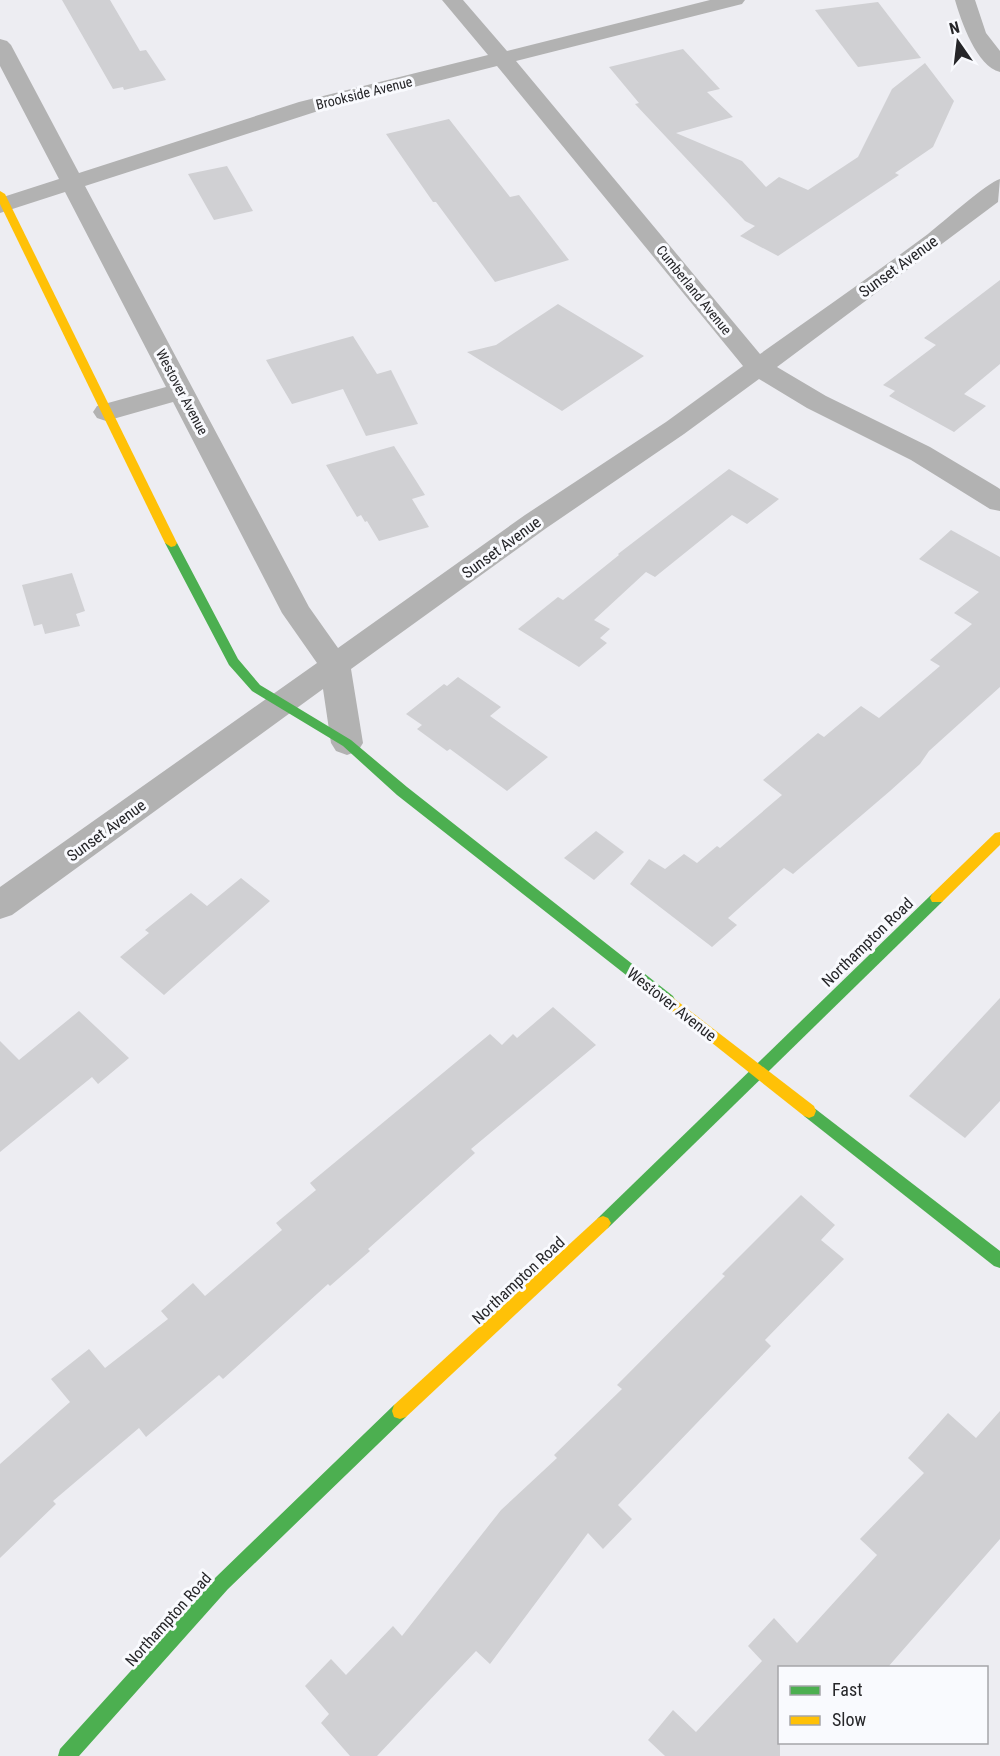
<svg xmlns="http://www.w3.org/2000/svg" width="1000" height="1756" viewBox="0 0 1000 1756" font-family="'Roboto Condensed',sans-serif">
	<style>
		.building { fill: #d0d0d3 }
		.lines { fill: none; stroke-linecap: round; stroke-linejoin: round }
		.street { fill: #b2b2b2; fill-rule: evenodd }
		.fast { fill: #4caf50; fill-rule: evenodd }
		.slow { fill: #ffc107; fill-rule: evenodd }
		.labels { text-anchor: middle; stroke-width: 6; stroke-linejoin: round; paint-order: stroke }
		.far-street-label { font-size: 14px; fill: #262629; stroke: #f9fafe }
		.street-label { font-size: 16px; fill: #262629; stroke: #f9fafe }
	</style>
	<rect width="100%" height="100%" fill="#ededf2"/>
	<g class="building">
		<polygon points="62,0 110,0 140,51 146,50 166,80 124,90 123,87 113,89"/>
		<polygon points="878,2 921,58 858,67 815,10"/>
		<polygon points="683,49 720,89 707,92 733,117 676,133 742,161 766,187 779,177 808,190 858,157 892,89 925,63 954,101 933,147 895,173 899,175 778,256 740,236 755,226 745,221 635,104 639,103 609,67"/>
		<polygon points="449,119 510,197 519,195 569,260 495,282 436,202 433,202 386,134"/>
		<polygon points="227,166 253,211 214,220 188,174"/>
		<polygon points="1000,280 1000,364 964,394 986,406 954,432 889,396 895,391 883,385 936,345 924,338"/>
		<polygon points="558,304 644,356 562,411 467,352 496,345"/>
		<polygon points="353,336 377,374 391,370 418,424 366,436 343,389 292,404 266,360"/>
		<polygon points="394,446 425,495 412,499 429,527 379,541 367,521 365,522 361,515 357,517 326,465"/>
		<polygon points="729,469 779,499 747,524 732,515 655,577 646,572 594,620 610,629 600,638 607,643 579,667 518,629 558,597 563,600 619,555 618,554"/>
		<polygon points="951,530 1000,557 1000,687 929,751 920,764 890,791 793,874 784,868 728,918 737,925 712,947 630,884 649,859 665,869 684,854 697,863 717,846 720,848 782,795 763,780 818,733 824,737 861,706 879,718 940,666 930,660 972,624 954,613 979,592 919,559"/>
		<polygon points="72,573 85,611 76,614 80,626 45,634 42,624 34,626 22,585"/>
		<polygon points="458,677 501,707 490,716 548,757 507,791 450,749 447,751 417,729 422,725 406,714 444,684 447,686"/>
		<polygon points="596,831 624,852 594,880 564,858"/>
		<polygon points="241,878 270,901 164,995 120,957 149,933 145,930 191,893 207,906"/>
		<polygon points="1000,998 1000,1101 965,1138 909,1096"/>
		<polygon points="553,1007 596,1045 471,1149 475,1153 368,1249 370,1251 330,1286 328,1284 223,1379 219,1375 146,1437 139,1428 53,1501 56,1504 0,1558 0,1464 70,1402 51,1379 89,1349 105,1368 168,1319 161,1311 193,1283 205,1296 282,1230 276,1223 316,1190 310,1183 490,1034 502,1045 513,1034 517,1038"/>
		<polygon points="79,1011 129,1058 98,1084 92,1077 0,1152 0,1041 19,1060"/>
		<polygon points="801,1195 835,1225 821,1240 844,1259 765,1340 771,1346 618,1505 632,1519 603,1549 588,1533 490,1664 476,1651 377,1756 350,1756 321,1723 329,1714 305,1686 331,1659 346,1675 393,1626 402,1636 501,1510 557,1458 554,1455 622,1389 617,1385 725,1276 722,1274"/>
		<polygon points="1000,1411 1000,1539 888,1667 780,1668 780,1756 665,1756 648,1740 673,1710 696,1732 762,1661 748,1646 774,1618 797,1643 877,1555 860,1539 924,1473 908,1458 948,1413 976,1438"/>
	</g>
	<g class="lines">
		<g class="street">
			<path d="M442 0H463L507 51 710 0H745L742 4 516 61 760 354C816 314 873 275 928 234 942 223 988 182 1000 179L998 202 777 367 826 396 930 447 997 487 1000 489V511L990 509 911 460 807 408 759 379 684 434 545 529 351 669 363 743 358 751 347 755 336 751 331 743 323 689 12 915 0 919V887L317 663 282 613 173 402 106 421 97 418 93 412 97 406 166 387 65 192 0 213V198L59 179 0 66V39L7 41 11 45 79 173 299 102 488 55ZM497 66 743 366 666 422 525 515 338 648 309 607 85 186 315 112Z"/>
			<path d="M955 0H975L986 33 1000 51V72C977 67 961 21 955 0Z"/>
		</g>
		<g class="fast">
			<polygon points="171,539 177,543 238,659 260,685 351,740 407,787 673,996 675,1000 673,1004 668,1006 663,1004 397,795 343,746 252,691 229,665 165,543"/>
			<polygon points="937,892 942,894 944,898 942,902 608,1228 603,1230 598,1228 595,1223 598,1218 932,894"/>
			<polygon points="809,1104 1000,1251 1000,1268 994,1266 804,1116 802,1111 804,1106"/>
			<polygon points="400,1403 406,1405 408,1411 406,1417 228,1589 79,1756 58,1756 60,1749 216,1577 394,1405"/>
		</g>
		<g class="slow">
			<polygon points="0,191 5,194 177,543 175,546 171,547 165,543 0,204"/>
			<polygon points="1000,832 1000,845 942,902 932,902 930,898 932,894 995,833"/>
			<polygon points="668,994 814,1106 816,1111 814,1116 809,1118 804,1116 663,1004 661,1000 663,996"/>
			<polygon points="603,1216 608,1218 611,1223 608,1228 406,1417 400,1419 394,1417 392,1411 394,1405 598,1218"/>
		</g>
	</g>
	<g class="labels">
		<g class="far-street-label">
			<text transform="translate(364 93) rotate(-14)" y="5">Brookside Avenue</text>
			<text transform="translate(694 290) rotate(51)" y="5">Cumberland Avenue</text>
			<text transform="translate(182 392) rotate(62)" y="5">Westover Avenue</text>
		</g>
		<g class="street-label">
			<text transform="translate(898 266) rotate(-36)" y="6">Sunset Avenue</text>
			<text transform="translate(501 547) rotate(-36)" y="6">Sunset Avenue</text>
			<text transform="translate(106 830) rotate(-36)" y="6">Sunset Avenue</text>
			<text transform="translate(867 942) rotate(-44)" y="6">Northampton Road</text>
			<text transform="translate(672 1004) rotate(38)" y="6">Westover Avenue</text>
			<text transform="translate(518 1280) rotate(-43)" y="6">Northampton Road</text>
			<text transform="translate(168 1619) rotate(-48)" y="6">Northampton Road</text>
		</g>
	</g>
	<rect x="778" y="1666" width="210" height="78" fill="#f9fafe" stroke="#a5a5a9" stroke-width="1.5"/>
	<rect x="790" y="1686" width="30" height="9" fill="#4caf50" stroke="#a5a5a9" stroke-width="1.5"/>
	<text x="832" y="1696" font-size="18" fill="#262629">Fast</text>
	<rect x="790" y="1716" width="30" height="9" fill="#ffc107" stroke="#a5a5a9" stroke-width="1.5"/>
	<text x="832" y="1726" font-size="18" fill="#262629">Slow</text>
	<g transform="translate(958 42) rotate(346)" stroke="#f9fafe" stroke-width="4.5" paint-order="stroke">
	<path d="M0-4.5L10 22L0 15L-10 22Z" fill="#262629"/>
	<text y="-9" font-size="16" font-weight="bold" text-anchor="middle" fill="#262629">N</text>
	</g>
</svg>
